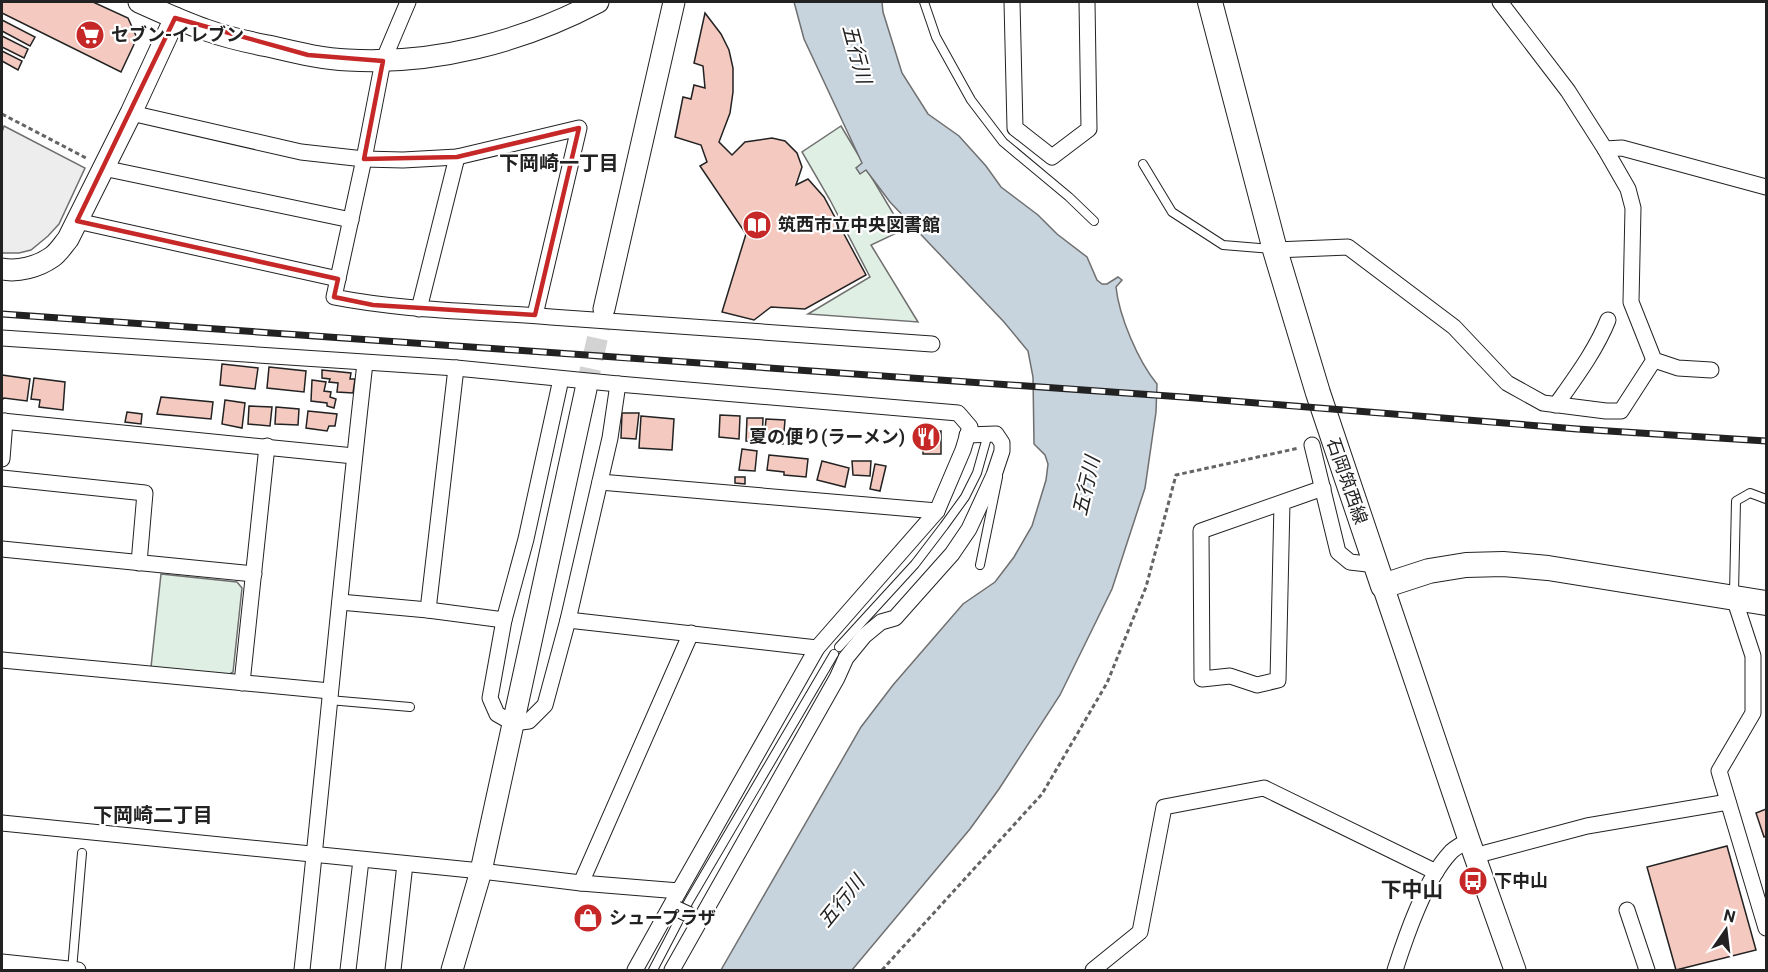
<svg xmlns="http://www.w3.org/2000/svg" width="1768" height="972" viewBox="0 0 1768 972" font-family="Roboto,'Noto Sans JP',sans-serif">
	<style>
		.green { fill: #e0efe3; stroke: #6f6f6f; stroke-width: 1.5 }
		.parking { fill: #ededed; stroke: #6f6f6f; stroke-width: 1.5 }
		.water { fill: #c7d3dd; stroke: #6f6f6f; stroke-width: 1.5 }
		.building { fill: #f3c9c0; stroke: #222; stroke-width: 1.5 }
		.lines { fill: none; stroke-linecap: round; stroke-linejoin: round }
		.secondary-tunnel { stroke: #d3d3d3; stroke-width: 21; stroke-dasharray: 21 10; stroke-linecap: butt }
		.lane-casing { stroke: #222; stroke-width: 10 }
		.street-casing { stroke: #222; stroke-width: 17 }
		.secondary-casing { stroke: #222; stroke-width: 23 }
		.primary-casing { stroke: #222; stroke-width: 26 }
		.path { stroke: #646464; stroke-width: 3; stroke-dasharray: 4.5 3; stroke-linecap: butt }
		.lane { stroke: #fff; stroke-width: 8 }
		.street { stroke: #fff; stroke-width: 15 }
		.secondary { stroke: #fff; stroke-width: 21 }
		.primary { stroke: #fff; stroke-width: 24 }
		.rail-casing { stroke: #222; stroke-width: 7 }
		.rail { stroke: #fff; stroke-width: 4.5; stroke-dasharray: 14; stroke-linecap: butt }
		.street-bridge-casing { stroke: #222; stroke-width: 17; stroke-linecap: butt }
		.street-bridge { stroke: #fff; stroke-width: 15 }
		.marked { fill: none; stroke: #c62828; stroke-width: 4.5; stroke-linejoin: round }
		.labels { text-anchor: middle; stroke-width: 4.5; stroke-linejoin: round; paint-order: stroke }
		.poi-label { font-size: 18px; font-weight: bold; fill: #222; stroke: #fff; text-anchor: start }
		.street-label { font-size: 18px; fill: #222; stroke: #fff }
		.water-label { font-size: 20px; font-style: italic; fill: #222; stroke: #fff }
		.neighbourhood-label { font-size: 20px; font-weight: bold; fill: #222; stroke: #fff }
		.quarter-label { font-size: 21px; font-weight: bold; fill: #222; stroke: #fff }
	</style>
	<rect width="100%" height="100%" fill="#fff"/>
	<g class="green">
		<polygon points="841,126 903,230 871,245 918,322 808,314 870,277 830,200 802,152"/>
		<polygon points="161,574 237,582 242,588 233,672 228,675 151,667"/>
	</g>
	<polygon class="parking" points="4,126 85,168 59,224 48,236 31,250 19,253 2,253 2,132"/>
	<path class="water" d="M794 2H882L883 12 902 73 928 114 959 136 986 166 1001 187 1038 215 1057 234 1087 257 1097 280 1102 284H1107L1118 277 1122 280 1116 287C1119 316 1138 361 1157 384L1156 412 1145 488 1112 589 1060 695 999 789 970 829 852 970H721L861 727 893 685 963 604 995 582 1014 557 1032 526 1046 480 1048 464 1045 455 1034 444 1033 377 1028 351 1004 322 890 202 866 170 860 174 856 168 862 163 804 39Z"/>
	<g class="building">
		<polygon points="2,2 93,2 128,18 137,38 121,72 2,13"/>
		<polygon points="705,13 721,34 729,50 733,68 733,92 730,113 719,142 732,155 745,142 772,138 785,141 797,153 802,167 796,185 808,179 824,197 866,275 805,309 771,307 754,320 722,312 746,234 700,166 707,162 701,145 675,137 683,97 691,99 694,85 705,88 703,66 694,63"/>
		<polygon points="2,20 35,37 30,46 2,31"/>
		<polygon points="2,36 28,49 24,58 2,47"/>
		<polygon points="2,51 22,61 18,70 2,61"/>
		<polygon points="222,364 258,368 255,389 220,385"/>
		<polygon points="269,367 306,371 304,392 267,388"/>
		<polygon points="322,370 351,373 350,379 355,379 353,393 337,392 338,383 329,382 330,379 322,378"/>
		<polygon points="2,375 30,379 27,401 4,398 2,400"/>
		<polygon points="34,378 65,382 63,410 39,407 40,400 31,399"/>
		<polygon points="312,380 326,382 324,391 331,392 330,397 336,399 334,408 327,406 327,403 311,401"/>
		<polygon points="161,397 213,402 211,419 157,414"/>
		<polygon points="225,400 245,403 242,428 222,424"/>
		<polygon points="249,406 272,407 270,426 248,424"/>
		<polygon points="276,407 299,409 298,425 275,424"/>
		<polygon points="308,411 337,414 335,426 329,426 327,431 306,428"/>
		<polygon points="127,412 142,414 141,424 125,422"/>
		<polygon points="622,413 639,413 636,439 621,438"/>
		<polygon points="720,415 740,416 739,439 719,437"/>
		<polygon points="641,416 674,419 672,450 639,448"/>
		<polygon points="747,418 763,418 762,442 746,441"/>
		<polygon points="766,419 785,420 783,444 764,441"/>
		<rect x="923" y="431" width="18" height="23"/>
		<polygon points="742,449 757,451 755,471 739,470"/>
		<polygon points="769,455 808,459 806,477 784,475 784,472 767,470"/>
		<polygon points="822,461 849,468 845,487 817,480"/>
		<polygon points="852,461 871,461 870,476 853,475"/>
		<polygon points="875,464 886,466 880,491 870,489"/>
		<polygon points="735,477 745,477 745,484 735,483"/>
		<polygon points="1766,809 1766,836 1764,837 1756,813"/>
		<polygon points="1727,846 1756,950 1676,970 1647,867"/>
	</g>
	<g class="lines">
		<polyline class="secondary-tunnel" points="586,389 604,309"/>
		<g class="lane-casing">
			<g id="lane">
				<polyline points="924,2 936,37 971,100 1003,142 1069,197 1094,221"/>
				<polyline points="1143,164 1172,212 1223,245 1272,249"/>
				<polyline points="980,565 998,477"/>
				<polyline points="1734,593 1736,501 1750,493 1766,499"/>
				<polyline points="839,647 915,564 944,526 965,497 977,473 986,441"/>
				<polyline points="329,700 410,707"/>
				<polyline points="72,970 82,853"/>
				<polyline points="653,970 689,901 834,654"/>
			</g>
		</g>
		<g class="street-casing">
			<g id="street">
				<path d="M408 2 383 61 364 159 334 297C405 311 478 311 551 317 678 326 805 335 932 344"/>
				<polyline points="1012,2 1015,128 1052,157 1089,129 1087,2"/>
				<polyline points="1500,2 1568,91 1605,149 1628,189 1633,208 1631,302 1654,360 1678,368 1711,370"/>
				<polyline points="131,113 301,152 364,159 403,160 457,157 579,128 535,315"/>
				<polyline points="1605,149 1622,148 1766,187"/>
				<polyline points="103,168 351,220"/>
				<polyline points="77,221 338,279"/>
				<polyline points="1275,250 1348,247 1454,327 1507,383 1543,403 1606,411 1621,411 1654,360"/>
				<polyline points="419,309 457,157"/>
				<polyline points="2,338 456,368 618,384 958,413 970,427 963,450 937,511 817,648 679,891 635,970"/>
				<polyline points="561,379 526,539 504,620 490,698 497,714 513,723 529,721 545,705 568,620 610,438 618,384"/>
				<path d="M1556 405C1575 378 1596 350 1608 320"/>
				<polyline points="2,421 354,456"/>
				<polyline points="1312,445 1338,552 1350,562 1376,565"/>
				<polyline points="2,459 5,421"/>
				<polyline points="2,478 145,493 139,563"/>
				<polyline points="600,482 937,511"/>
				<polyline points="1282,503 1278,680 1257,685 1230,676 1202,679 1201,531 1323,488"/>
				<polyline points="2,549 254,574"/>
				<polyline points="1734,598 1753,656 1753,713 1719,771 1766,928"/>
				<polyline points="340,602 428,610 504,620"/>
				<polyline points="428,610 456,368"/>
				<polyline points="568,620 817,648"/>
				<polyline points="2,660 330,691"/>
				<polyline points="242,683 267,446"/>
				<polyline points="2,823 481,871 581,883 679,891"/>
				<polyline points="1474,856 1587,826 1728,802"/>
				<polyline points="581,883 691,633"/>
				<polyline points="1627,910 1647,970"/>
				<polyline points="2,962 78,970"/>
				<path d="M302 970C324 768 342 565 365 363"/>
				<polyline points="348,970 361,860"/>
				<polyline points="393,970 405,864"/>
				<polyline points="672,970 837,678 846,658 864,636 881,622 895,618 952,554 969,529 994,475 1002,451 1002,443 996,434 967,435"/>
				<polyline points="1093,970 1140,932 1164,807 1264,788 1436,872"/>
				<path d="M1395 970C1406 936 1425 880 1450 853 1454 848 1463 844 1469 840"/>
			</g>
		</g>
		<g class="secondary-casing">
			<g id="secondary">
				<path d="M139 2C161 12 183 22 206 30 226 37 247 42 268 46 294 52 321 59 348 60 434 65 522 42 598 2"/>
				<path d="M2 269C18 272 38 267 52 257 58 253 63 245 68 239L131 113 175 18"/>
				<polyline points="604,309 674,2"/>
				<polyline points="1383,586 1469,840 1515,970"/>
				<polyline points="452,970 481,871 586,389"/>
			</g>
		</g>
		<g class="primary-casing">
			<polyline id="primary" points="1210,2 1275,250 1318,393 1383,586 1429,571 1466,565 1503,564 1548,568 1766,603"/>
		</g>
		<g class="path">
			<polyline points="2,114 88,159"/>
			<polyline points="882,970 1042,794 1107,683 1146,587 1176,475 1299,448"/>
		</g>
		<use href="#lane" class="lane"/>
		<use href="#street" class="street"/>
		<use href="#secondary" class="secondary"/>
		<use href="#primary" class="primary"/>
		<g class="rail-casing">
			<polyline id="rail" points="2,314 1183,397 1577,429 1766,441"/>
		</g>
		<use href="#rail" class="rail"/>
		<g class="street-bridge-casing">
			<polyline id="street-bridge" points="677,909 690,915"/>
		</g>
		<use href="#street-bridge" class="street-bridge"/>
	</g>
	<path class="marked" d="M175 18 308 55 383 61 364 159 457 157 579 128 535 315 373 305 334 297 338 279 77 221Z"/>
	<defs>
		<g id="supermarket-disc" transform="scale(1.5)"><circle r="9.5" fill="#c62828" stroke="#fff"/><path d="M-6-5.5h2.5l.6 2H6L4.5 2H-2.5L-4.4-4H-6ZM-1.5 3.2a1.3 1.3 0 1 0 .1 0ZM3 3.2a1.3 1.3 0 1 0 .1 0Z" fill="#fff"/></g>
		<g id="library-disc" transform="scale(1.5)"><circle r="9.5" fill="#c62828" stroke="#fff"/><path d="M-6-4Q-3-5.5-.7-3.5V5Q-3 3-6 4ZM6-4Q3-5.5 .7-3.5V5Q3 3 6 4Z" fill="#fff"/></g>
		<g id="restaurant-disc" transform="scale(1.5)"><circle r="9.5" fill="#c62828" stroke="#fff"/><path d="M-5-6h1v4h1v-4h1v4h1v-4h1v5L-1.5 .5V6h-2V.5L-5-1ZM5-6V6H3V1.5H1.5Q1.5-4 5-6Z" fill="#fff"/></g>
		<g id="bus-disc" transform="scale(1.5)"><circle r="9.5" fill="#c62828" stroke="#fff"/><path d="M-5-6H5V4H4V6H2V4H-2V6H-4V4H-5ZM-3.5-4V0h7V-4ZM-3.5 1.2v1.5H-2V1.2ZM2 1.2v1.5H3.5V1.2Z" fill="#fff"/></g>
		<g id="shop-disc" transform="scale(1.5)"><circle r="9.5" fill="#c62828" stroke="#fff"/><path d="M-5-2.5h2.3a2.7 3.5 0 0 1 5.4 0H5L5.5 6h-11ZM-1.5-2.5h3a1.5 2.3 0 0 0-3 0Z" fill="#fff"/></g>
	</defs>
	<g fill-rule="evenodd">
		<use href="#supermarket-disc" x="90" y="35"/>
		<use href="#library-disc" x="757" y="225"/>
		<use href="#restaurant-disc" x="926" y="437"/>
		<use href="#bus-disc" x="1473" y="881"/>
		<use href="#shop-disc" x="588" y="918"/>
	</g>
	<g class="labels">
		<g class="poi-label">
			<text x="111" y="41">セブン-イレブン</text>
			<text x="778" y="231">筑西市立中央図書館</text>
			<text x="905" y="443" text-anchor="end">夏の便り(ラーメン)</text>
			<text x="1494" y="887">下中山</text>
			<text x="609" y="924">シュープラザ</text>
		</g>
		<g class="street-label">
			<text transform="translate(1347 481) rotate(71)" y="6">石岡筑西線</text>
		</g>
		<g class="water-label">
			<text transform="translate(857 54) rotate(75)" y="7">五行川</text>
			<text transform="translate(1086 486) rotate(-77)" y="7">五行川</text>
			<text transform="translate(841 901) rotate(-51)" y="7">五行川</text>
		</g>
		<g class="neighbourhood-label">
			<text x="559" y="170">下岡崎一丁目</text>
			<text x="153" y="822">下岡崎二丁目</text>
		</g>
		<g class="quarter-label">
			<text x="1412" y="897">下中山</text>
		</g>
	</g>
	<rect width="1768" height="972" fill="none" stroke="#222222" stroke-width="6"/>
	<g transform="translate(1726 930) rotate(14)" stroke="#ffffff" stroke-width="4.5" paint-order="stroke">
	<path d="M0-4.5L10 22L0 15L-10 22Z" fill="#222222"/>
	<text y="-9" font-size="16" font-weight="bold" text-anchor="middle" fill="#222222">N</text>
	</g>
</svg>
